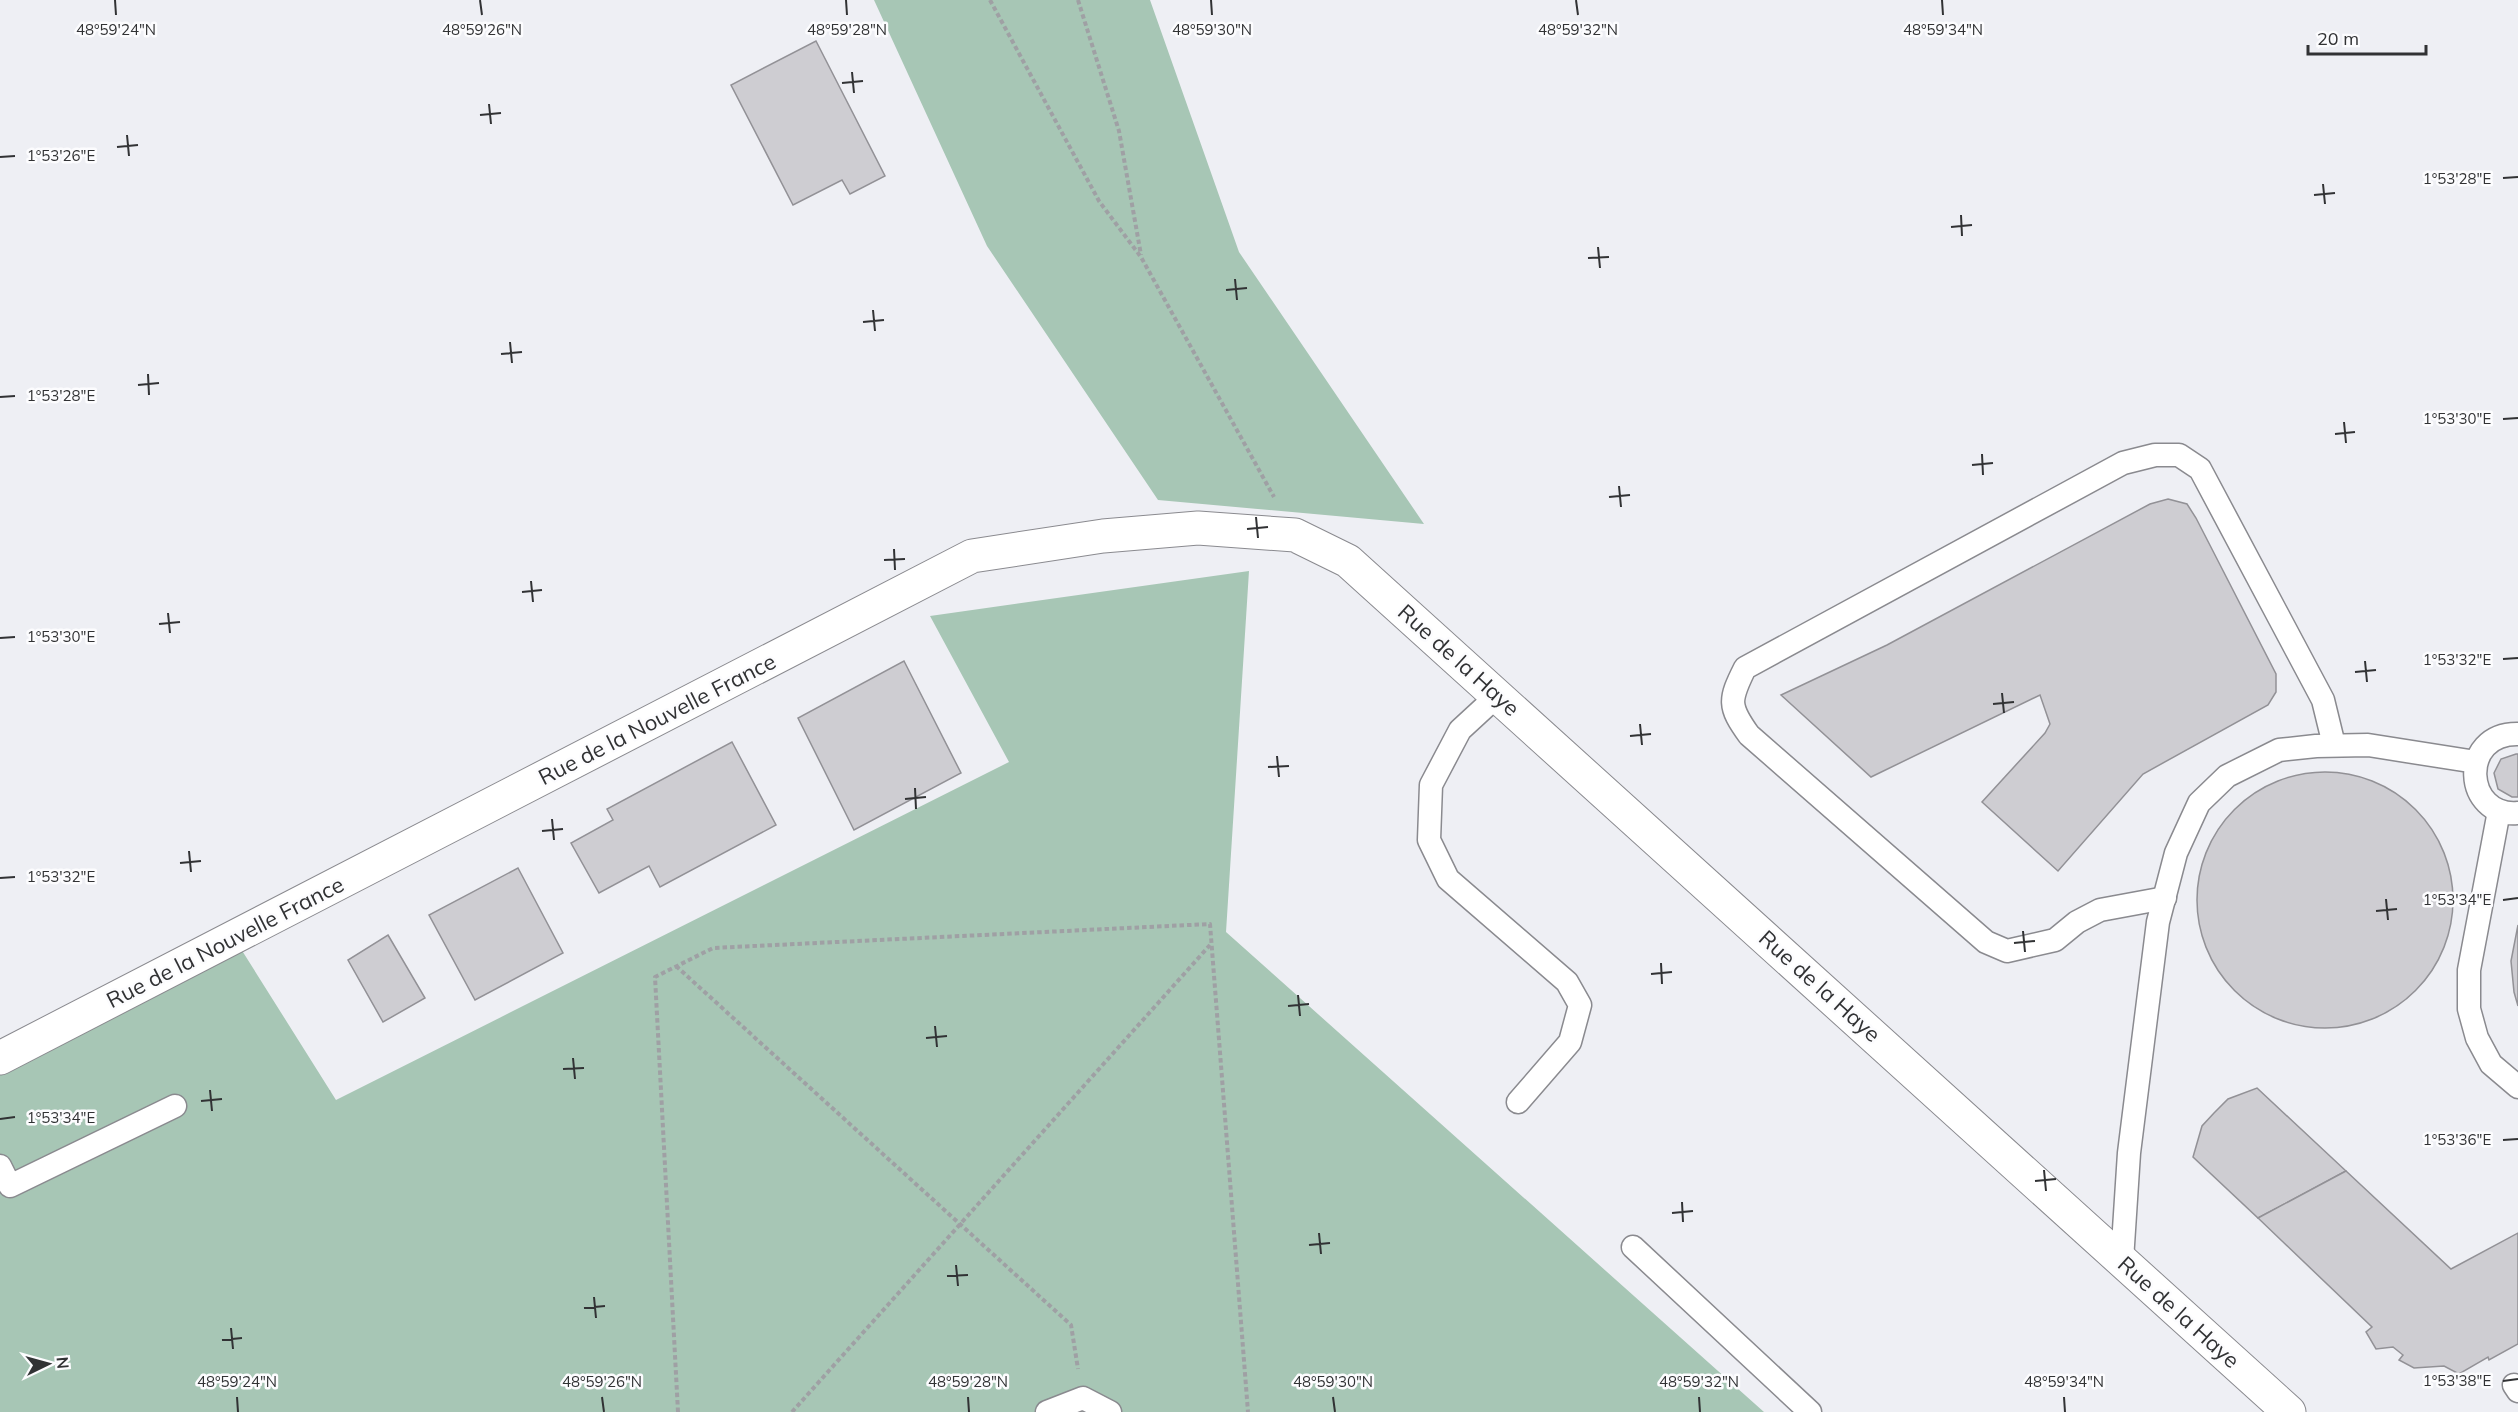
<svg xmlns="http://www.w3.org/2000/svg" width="2518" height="1412" viewBox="0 0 2518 1412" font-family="Mulish,sans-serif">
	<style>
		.green { fill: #a7c6b5 }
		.building { fill: #cecdd2; stroke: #929196; stroke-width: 1.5 }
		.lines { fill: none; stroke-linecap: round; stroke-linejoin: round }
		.lane-casing { stroke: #8a8a8f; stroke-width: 25 }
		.street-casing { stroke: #8a8a8f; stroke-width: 35 }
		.path { stroke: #9fa0a4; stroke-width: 4; stroke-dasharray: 4.5 3; stroke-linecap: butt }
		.lane { stroke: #fff; stroke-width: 22 }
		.street { stroke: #fff; stroke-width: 33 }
		.ticks { fill: none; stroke: #313234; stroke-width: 2 }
		.labels { text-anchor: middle; stroke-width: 5; stroke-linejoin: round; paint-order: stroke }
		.street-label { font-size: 22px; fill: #313234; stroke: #fcfcfe }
		.ticks-label { font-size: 15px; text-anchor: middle; fill: #313234; stroke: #fcfcfe; stroke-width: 5; stroke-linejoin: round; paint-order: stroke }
	</style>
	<rect width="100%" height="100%" fill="#eeeff4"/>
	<g class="green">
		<polygon points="874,0 1150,0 1239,252 1424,524 1158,500 987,246"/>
		<polygon points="1249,571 1226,932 1764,1412 0,1412 0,1075 241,949 336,1100 1009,762 930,616"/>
	</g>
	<g class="building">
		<polygon points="816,41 885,176 850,194 842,180 793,205 731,85"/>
		<polygon points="2168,499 2187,504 2196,518 2276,674 2276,692 2268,705 2143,774 2058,871 1982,802 2045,733 2050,724 2040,695 1871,777 1781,695 1887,645 2150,504"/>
		<polygon points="904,661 961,773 854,830 798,718"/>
		<polygon points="732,742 776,825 660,887 649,866 599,893 571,843 613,820 607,809"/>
		<polygon points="2516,754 2518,754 2518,797 2512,797 2498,789 2494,773 2501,759"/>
		<circle cx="2325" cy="900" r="128"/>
		<polygon points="518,868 563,953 475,1000 429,915"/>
		<polygon points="2518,925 2518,1006 2514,992 2511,961"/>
		<polygon points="388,935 425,998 383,1022 348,960"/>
		<polygon points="2257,1088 2346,1171 2258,1218 2193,1157 2202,1126 2214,1113 2228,1099"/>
		<polygon points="2346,1171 2451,1269 2518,1233 2518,1344 2489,1360 2488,1357 2459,1374 2444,1366 2414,1368 2399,1360 2403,1355 2393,1347 2376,1349 2366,1332 2372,1327 2258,1218"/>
	</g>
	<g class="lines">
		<g class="lane-casing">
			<g id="lane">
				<polyline points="1498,695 1460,730 1431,785 1429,840 1448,879 1567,982 1580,1005 1570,1042 1518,1102"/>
				<path d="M2518 734C2458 733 2464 818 2518 813"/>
				<polyline points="2499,811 2469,970 2469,1009 2477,1038 2491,1064 2518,1087"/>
				<path d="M2165 898 2100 910 2077 922 2055 940 2007 951 1986 942 1749 735C1728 706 1729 700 1745 668L2123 463 2155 455H2179L2200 469 2323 700 2334 745"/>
				<polyline points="0,1166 10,1186 175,1106"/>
				<polyline points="1633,1247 1810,1412"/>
				<polyline points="2122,1260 2129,1153 2158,922 2176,853 2199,803 2227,776 2279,750 2316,746 2368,745 2476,762"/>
				<polyline points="2514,1385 2518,1391"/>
				<polyline points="1047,1412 1083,1398 1110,1412"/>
			</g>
		</g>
		<g class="street-casing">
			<polyline id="street" points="0,1058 972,556 1103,536 1198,528 1295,535 1348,561 2289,1412"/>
		</g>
		<g class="path">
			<polyline points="990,0 1099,201 1141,257 1274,497"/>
			<polyline points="1078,0 1119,131 1141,255"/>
			<polyline points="676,966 1071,1325 1078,1369"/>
			<polyline points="678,1412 655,977 713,948 1210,924 1248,1412"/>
			<polyline points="792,1412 1210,945"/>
		</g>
		<use href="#lane" class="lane"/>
		<use href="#street" class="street"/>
	</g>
	<path class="ticks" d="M115 0 116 15M480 0 482 15M846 0 847 15M1211 0 1212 15M1576 0 1578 15M1942 0 1943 15M852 72 854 93M842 83 863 81M489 104 491 124M480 115 501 113M127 135 129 156M117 147 138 145M0 157 15 156M2503 178 2518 177M2323 184 2325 204M2314 195 2335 193M1961 215 1962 236M1951 227 1972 225M1598 247 1600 268M1588 258 1609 257M1235 279 1237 300M1226 290 1247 288M873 310 875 331M863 322 884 320M510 342 512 363M501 354 522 352M148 374 149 395M138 385 159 383M0 397 15 396M2503 419 2518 418M2344 422 2346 443M2335 434 2355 432M1982 454 1983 475M1972 465 1993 463M1619 486 1621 507M1609 497 1630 495M1256 517 1258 538M1247 529 1268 527M894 549 895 570M884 560 905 559M531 581 533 602M522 592 542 590M168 613 170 633M159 624 180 622M0 638 15 637M2503 659 2518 658M2365 661 2367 682M2355 672 2376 670M2002 693 2004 713M1993 704 2014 702M1640 724 1642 745M1630 736 1651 734M1277 756 1279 777M1268 767 1289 766M915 788 916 809M905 799 926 797M552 819 554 840M542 831 563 829M189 851 191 872M180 863 201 861M0 878 15 877M2386 899 2388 920M2503 900 2518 898M2376 911 2397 909M2023 931 2025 952M2014 943 2035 941M1661 963 1662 984M1651 974 1672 972M1298 995 1300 1016M1288 1006 1309 1004M935 1026 937 1047M926 1038 947 1036M573 1058 575 1079M563 1069 584 1068M210 1090 212 1111M201 1101 222 1099M0 1119 15 1117M2503 1140 2518 1139M2044 1170 2046 1191M2035 1181 2056 1179M1682 1202 1683 1222M1672 1213 1693 1211M1319 1233 1321 1254M1309 1245 1330 1243M956 1265 958 1286M947 1276 968 1275M594 1297 596 1318M584 1308 605 1306M231 1328 233 1349M222 1340 242 1338M2503 1381 2518 1379M237 1397 238 1412M602 1397 604 1412M968 1397 969 1412M1333 1397 1335 1412M1699 1397 1700 1412M2064 1397 2065 1412"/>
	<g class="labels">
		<g class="street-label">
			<text transform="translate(1459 660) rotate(42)" y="8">Rue de la Haye</text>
			<text transform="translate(657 719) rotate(-27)" y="8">Rue de la Nouvelle France</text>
			<text transform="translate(225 942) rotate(-27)" y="8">Rue de la Nouvelle France</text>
			<text transform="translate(1820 986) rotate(42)" y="8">Rue de la Haye</text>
			<text transform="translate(2179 1312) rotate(42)" y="8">Rue de la Haye</text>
		</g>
	</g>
	<g class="ticks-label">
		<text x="116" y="35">48°59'24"N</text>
		<text x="482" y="35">48°59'26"N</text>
		<text x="847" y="35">48°59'28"N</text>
		<text x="1212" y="35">48°59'30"N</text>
		<text x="1578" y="35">48°59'32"N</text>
		<text x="1943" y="35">48°59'34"N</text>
		<text x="61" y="161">1°53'26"E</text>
		<text x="2457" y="184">1°53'28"E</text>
		<text x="61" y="401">1°53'28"E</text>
		<text x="2457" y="424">1°53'30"E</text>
		<text x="61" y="642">1°53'30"E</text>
		<text x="2457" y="665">1°53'32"E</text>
		<text x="61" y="882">1°53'32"E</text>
		<text x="2457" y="905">1°53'34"E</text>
		<text x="61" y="1123">1°53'34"E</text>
		<text x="2457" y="1145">1°53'36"E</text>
		<text x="2457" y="1386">1°53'38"E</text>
		<text x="237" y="1387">48°59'24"N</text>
		<text x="602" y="1387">48°59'26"N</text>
		<text x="968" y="1387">48°59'28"N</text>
		<text x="1333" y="1387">48°59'30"N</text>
		<text x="1699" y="1387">48°59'32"N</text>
		<text x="2064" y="1387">48°59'34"N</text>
	</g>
	<g transform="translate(48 1364) rotate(85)" stroke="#fcfcfe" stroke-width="4.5" paint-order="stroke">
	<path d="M0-4.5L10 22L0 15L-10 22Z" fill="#313234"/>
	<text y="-9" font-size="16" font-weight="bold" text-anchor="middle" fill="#313234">N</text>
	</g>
	<path d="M2308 45v9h118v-9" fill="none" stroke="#313234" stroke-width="3"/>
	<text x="2317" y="45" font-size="18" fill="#313234" stroke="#fcfcfe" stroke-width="4.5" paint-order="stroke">20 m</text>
</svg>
